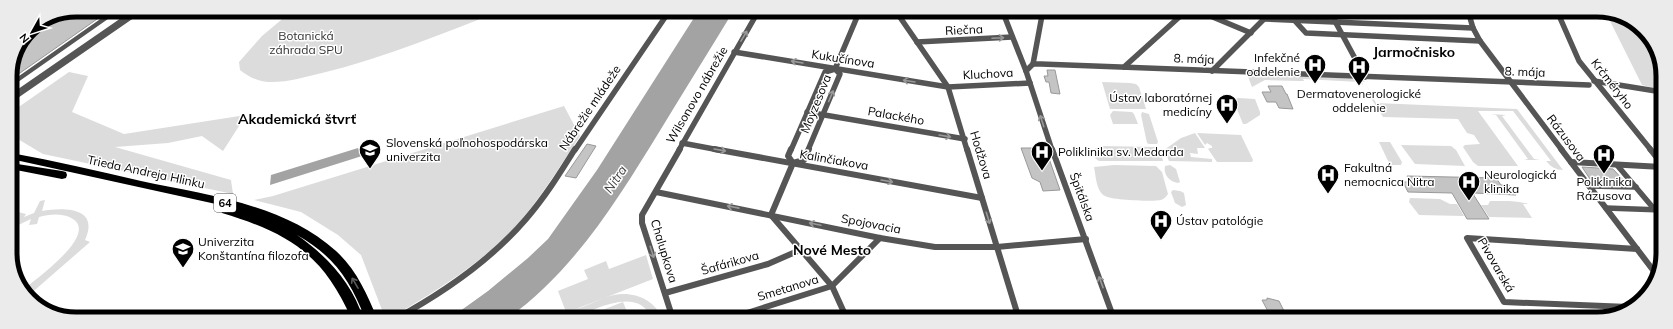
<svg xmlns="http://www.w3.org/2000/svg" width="1673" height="329" viewBox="0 0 1673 329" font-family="Mulish,sans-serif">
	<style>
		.green { fill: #dcdcdc }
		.water { fill: #a3a3a3 }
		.building { fill: #c4c4c4; stroke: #999 }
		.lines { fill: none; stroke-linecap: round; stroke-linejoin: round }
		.pedestrian-far1 { stroke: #555; stroke-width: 4.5 }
		.pedestrian { stroke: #555; stroke-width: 5.5 }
		.minor-far1 { stroke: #555; stroke-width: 5.5 }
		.minor { stroke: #555; stroke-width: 6 }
		.tertiary { stroke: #555; stroke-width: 7 }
		.primary { fill: #000; fill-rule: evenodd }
		.oneway { stroke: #999 }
		.oneway2 { stroke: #595959 }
		.labels { text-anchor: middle; stroke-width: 3; stroke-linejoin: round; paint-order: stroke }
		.shield { fill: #fff; stroke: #4c4c4c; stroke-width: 1 }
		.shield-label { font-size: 11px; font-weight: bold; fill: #000 }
		.street-label { font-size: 12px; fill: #000; stroke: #fff }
		.park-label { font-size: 12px; fill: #333; stroke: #fff }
		.poi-label { font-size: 12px; fill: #000; stroke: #fff; text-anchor: start }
		.water-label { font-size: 13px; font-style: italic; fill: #444; stroke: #fff }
		.quarter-label { font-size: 14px; font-weight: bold; fill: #000; stroke: #fff }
		.rim { fill: none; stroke: #000; stroke-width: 5 }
	</style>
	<rect width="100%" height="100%" fill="#fff"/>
	<g class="green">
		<path d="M293 10H503C444 33 384 58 322 73 304 77 286 83 268 82 257 81 249 77 240 70L239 62 262 36Z"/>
		<polygon points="1607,15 1627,20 1641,27 1662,63 1662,90 1642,85"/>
		<polygon points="69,72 88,76 72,112 124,134 246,115 223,151 202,136 168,143 115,147 231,180 233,194 43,154 11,135 10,113"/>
		<path d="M1247 74 1362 79 1365 82 1376 103 1517 109 1563 170C1556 170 1551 167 1546 161H1551L1513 111H1478L1518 166H1478L1473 162 1463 147 1465 145 1480 144 1474 135 1467 133 1458 119 1383 117 1369 95 1370 92 1365 82H1362L1363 85 1360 82 1303 79 1304 81H1299L1265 80 1252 87Z"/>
		<polygon points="1102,82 1130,83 1136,84 1139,87 1146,109 1110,109"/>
		<polygon points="1239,98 1255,99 1260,112 1260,115 1246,124 1243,124 1234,102 1235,99"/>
		<path d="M564 106 580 136C558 169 538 203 510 232 476 267 435 291 394 316L382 310 361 255 338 235 301 212 254 200 273 196Z"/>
		<polygon points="1113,111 1132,112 1134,114 1138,124 1113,124 1110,115"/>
		<polygon points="1142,112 1149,114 1158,142 1157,144 1149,144 1147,143 1141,115"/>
		<polygon points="1491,114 1506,115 1502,116 1534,159 1540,160 1524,160 1528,159 1496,115"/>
		<polygon points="1195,133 1205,148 1197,148 1198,154 1190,153 1191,157 1212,159 1212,162 1169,161 1164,150 1181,138"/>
		<polygon points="1197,133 1241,135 1253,160 1252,162 1217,162 1208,149 1210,148 1212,148 1212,146 1207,143 1205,145"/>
		<polygon points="1379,142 1390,142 1402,162 1401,165 1390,165"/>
		<polygon points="1401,145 1451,146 1456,150 1465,166 1415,164"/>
		<polygon points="1101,146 1155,147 1160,150 1163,161 1099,161 1095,158 1093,152 1094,149"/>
		<path d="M1114 165 1156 166 1162 172 1168 194C1166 197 1164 199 1161 200 1154 202 1111 200 1105 196 1096 191 1096 176 1094 167Z"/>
		<path d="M1170 165 1176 169 1180 182 1178 183C1170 182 1163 175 1165 166Z"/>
		<polygon points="1173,190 1180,191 1184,193 1186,205 1182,207 1175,203 1171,192"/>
		<polygon points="1410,198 1440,199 1450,204 1457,204 1464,216 1419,215 1409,202"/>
		<path d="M45 200 42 211C64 207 100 207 85 240L90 242 28 296 24 289C36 279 98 235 73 219 63 213 50 214 39 217L37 224 29 225 31 219 12 228V217L18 212 26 214 24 217 34 213 40 201Z"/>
		<path d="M1490 201C1503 201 1516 200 1528 204H1523L1532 218 1489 217 1481 205H1488Z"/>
		<path d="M646 255 653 279 576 309C588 306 601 298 614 295 633 291 655 299 662 319H652C638 284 594 311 571 318 565 320 556 319 550 319L566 312 558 291 588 279 584 270 606 261 609 269Z"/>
		<polygon points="623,302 630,319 585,319 584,317"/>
	</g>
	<g class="water">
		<path d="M699 10H734C710 50 685 89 661 129 618 199 575 270 507 319H449L488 291 528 258 548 239 597 170Z"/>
		<polygon points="358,148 362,156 270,185 271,175"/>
	</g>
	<g class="building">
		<polygon points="76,10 110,10 10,80 15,51 30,29"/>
		<polygon points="1047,70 1055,70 1060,94 1051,93 1049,82 1046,82 1044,76 1048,76"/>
		<polygon points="1268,86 1282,86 1286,94 1287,94 1293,109 1279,108 1276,102 1267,102 1262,92 1271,92"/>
		<polygon points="587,144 596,146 576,178 565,176"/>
		<polygon points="1021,148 1034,148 1035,150 1046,150 1060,190 1043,191 1040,182 1032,178"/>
		<polygon points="1582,167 1613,169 1626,183 1592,182"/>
		<polygon points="1407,176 1496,178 1501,185 1509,185 1516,195 1474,193 1475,194 1473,194 1489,219 1467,219 1452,193 1408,192 1403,182 1411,182"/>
		<polygon points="1267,298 1279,301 1288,319 1272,319 1262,300 1267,300"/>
	</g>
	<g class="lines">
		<polyline class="pedestrian-far1" points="10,85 117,10"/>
		<g class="pedestrian">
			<polyline points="1617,165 1655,210"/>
			<polyline points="1589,186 1636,187"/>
			<polyline points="1606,208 1662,210"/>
		</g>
		<g class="minor-far1">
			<polyline points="878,10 897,13"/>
			<polyline points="895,10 948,87 967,150"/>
			<polyline points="1002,10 1026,71 1052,150"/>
			<polyline points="1196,10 1251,33"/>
			<polyline points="1329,10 1365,77"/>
			<polyline points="1468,11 1473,28 1480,41 1562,150"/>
			<polyline points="1557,11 1579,61 1651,150"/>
			<polyline points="1264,19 1473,28"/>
			<polyline points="1295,21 1306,33 1480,41"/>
			<polyline points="917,42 1012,37"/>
			<polyline points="734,52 948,87 1030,83"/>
			<polyline points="1033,64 1043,10"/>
			<polyline points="1124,67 1187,10"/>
			<polyline points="835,69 860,10"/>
			<polyline points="1026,71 1033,64 1041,64 1589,85"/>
			<polyline points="1212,71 1273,10"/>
			<polyline points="1594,81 1662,92"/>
			<polyline points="807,112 965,139"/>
			<polyline points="682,143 719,150"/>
			<polyline points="575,150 670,10"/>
			<polyline points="679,150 759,10"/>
			<polyline points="791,150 825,72 835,69 840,74 808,150"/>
		</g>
		<g class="minor">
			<polyline points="714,149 982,198"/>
			<polyline points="791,149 788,156 793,163"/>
			<polyline points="967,149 1019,319"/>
			<polyline points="1052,149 1114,319"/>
			<polyline points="1561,149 1656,274"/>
			<polyline points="1650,149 1662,164"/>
			<polyline points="1571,162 1662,167"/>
			<polyline points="793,163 804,160 809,149"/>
			<polyline points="656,192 880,238 935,247 997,247 1086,239"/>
			<polyline points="771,215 793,163"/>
			<polyline points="771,215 832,286 847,319"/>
			<polyline points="665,293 768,264 800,250"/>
			<polyline points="1629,307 1504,302 1467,238 1637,249"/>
			<path d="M395 319C443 293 490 261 526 219 545 197 560 173 575 149"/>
			<polyline points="673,319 642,223 642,215 680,149"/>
			<polyline points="728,319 832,286 880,238"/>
		</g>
		<polyline class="tertiary" points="10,99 139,10"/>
		<g class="primary">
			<path d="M11 153C55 161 98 171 141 181 207 195 284 204 336 251 356 269 367 294 377 318H365C350 280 334 256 297 235 326 255 353 284 363 318H351C323 254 288 233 222 213L221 210 225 206 11 159Z"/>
			<polygon points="11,163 62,171 66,172 67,175 66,178 62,179 11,169"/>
		</g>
	</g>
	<defs><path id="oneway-shaft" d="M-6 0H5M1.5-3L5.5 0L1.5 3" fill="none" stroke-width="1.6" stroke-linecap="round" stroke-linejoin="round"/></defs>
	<g class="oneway">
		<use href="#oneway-shaft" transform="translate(744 36) rotate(-59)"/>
		<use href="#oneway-shaft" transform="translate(998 38) rotate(-3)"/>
		<use href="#oneway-shaft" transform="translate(797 62) rotate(-170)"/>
		<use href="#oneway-shaft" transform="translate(909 81) rotate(-171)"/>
		<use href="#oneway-shaft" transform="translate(831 96) rotate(-67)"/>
		<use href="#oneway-shaft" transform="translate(1042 121) rotate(-108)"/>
		<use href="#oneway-shaft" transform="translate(945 136) rotate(10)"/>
		<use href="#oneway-shaft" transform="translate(720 150) rotate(10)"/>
		<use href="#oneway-shaft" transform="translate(887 181) rotate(10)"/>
		<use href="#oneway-shaft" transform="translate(733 207) rotate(-169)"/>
		<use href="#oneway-shaft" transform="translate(988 218) rotate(73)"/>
		<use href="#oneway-shaft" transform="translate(815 224) rotate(-168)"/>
		<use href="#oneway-shaft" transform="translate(652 252) rotate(72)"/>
		<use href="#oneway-shaft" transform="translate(1101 282) rotate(-110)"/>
	</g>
	<use class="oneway2" href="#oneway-shaft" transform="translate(355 283) rotate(-120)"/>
	<defs>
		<g id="hospital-pin" transform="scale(1.15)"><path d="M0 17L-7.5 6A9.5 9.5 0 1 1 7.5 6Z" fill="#000" stroke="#fff"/><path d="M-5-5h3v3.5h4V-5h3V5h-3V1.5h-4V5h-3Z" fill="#fff"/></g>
		<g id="university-pin" transform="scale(1.15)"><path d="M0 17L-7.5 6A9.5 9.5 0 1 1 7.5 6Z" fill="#000" stroke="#fff"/><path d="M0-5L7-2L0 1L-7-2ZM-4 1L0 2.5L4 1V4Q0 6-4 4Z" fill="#fff"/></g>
	</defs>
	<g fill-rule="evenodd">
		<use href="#hospital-pin" x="1315" y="65"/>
		<use href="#hospital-pin" x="1359" y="67"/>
		<use href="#hospital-pin" x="1227" y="105"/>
		<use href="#university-pin" x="370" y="150"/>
		<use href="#hospital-pin" x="1042" y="152"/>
		<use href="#hospital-pin" x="1604" y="155"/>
		<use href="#hospital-pin" x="1328" y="175"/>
		<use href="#hospital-pin" x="1469" y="182"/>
		<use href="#hospital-pin" x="1161" y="221"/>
		<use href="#university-pin" x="183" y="249"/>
	</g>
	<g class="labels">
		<rect class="shield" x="214" y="194" width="22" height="18" rx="3"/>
		<g class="shield-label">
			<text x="225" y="207">64</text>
		</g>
		<g class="street-label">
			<text transform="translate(964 30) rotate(-3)" y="4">Riečna</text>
			<text transform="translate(843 59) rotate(9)" y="4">Kukučínova</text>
			<text transform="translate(1194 59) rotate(2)" y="4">8. mája</text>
			<text transform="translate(1525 72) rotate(2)" y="4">8. mája</text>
			<text transform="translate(988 74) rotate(-3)" y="4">Kluchova</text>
			<text transform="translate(1612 84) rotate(52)" y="4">Krčméryho</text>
			<text transform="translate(697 95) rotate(-60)" y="4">Wilsonovo nábrežie</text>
			<text transform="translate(816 104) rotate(-68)" y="4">Moyzesova</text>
			<text transform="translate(590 108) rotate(-56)" y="4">Nábrežie mládeže</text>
			<text transform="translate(896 116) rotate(10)" y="4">Palackého</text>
			<text transform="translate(1566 138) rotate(53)" y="4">Rázusova</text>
			<text transform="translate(981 155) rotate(73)" y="4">Hodžova</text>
			<text transform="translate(834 160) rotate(10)" y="4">Kalinčiakova</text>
			<text transform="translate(146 172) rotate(12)" y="4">Trieda Andreja Hlinku</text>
			<text transform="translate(1082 197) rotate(70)" y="4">Špitálska</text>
			<text transform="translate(871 224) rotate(11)" y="4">Spojovacia</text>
			<text transform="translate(664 251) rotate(73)" y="4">Chalupkova</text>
			<text transform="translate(730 263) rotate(-16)" y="4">Šafárikova</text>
			<text transform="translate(1496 265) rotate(60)" y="4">Pivovarská</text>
			<text transform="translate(788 288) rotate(-17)" y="4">Smetanova</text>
		</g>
		<g class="park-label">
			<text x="306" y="40">Botanická<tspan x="306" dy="14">záhrada SPU</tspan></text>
		</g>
		<g class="poi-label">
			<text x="1300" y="62" text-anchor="end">Infekčné<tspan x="1300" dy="14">oddelenie</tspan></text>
			<text x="1359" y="98" text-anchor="middle">Dermatovenerologické<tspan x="1359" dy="14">oddelenie</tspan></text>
			<text x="1212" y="102" text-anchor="end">Ústav laboratórnej<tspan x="1212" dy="14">medicíny</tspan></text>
			<text x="386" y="147">Slovenská poľnohospodárska<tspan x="386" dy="14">univerzita</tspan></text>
			<text x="1058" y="156">Poliklinika sv. Medarda</text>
			<text x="1344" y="172">Fakultná<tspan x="1344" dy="14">nemocnica Nitra</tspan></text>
			<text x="1484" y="179">Neurologická<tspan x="1484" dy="14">klinika</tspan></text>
			<text x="1604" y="186" text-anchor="middle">Poliklinika<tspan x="1604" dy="14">Rázusova</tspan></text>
			<text x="1176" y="225">Ústav patológie</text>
			<text x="198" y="246">Univerzita<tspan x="198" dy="14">Konštantína filozofa</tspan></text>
		</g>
		<g class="water-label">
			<text transform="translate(615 179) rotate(-56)" y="5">Nitra</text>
		</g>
		<g class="quarter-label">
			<text x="1414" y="57">Jarmočnisko</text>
			<text x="297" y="124">Akademická štvrť</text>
			<text x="832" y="255">Nové Mesto</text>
		</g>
	</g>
	<path d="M0 0H1673V329H0ZM76 17H1597A59 59 0 0 1 1656 76V253A59 59 0 0 1 1597 312H76A59 59 0 0 1 17 253V76A59 59 0 0 1 76 17Z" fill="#ebebeb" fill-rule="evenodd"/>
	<path class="rim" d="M76 17H1597A59 59 0 0 1 1656 76V253A59 59 0 0 1 1597 312H76A59 59 0 0 1 17 253V76A59 59 0 0 1 76 17Z"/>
	<g transform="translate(32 32) rotate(231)" stroke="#ffffff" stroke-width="3" paint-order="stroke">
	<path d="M0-3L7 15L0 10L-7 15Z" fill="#000000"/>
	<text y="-6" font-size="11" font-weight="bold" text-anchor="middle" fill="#000000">N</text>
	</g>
</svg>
